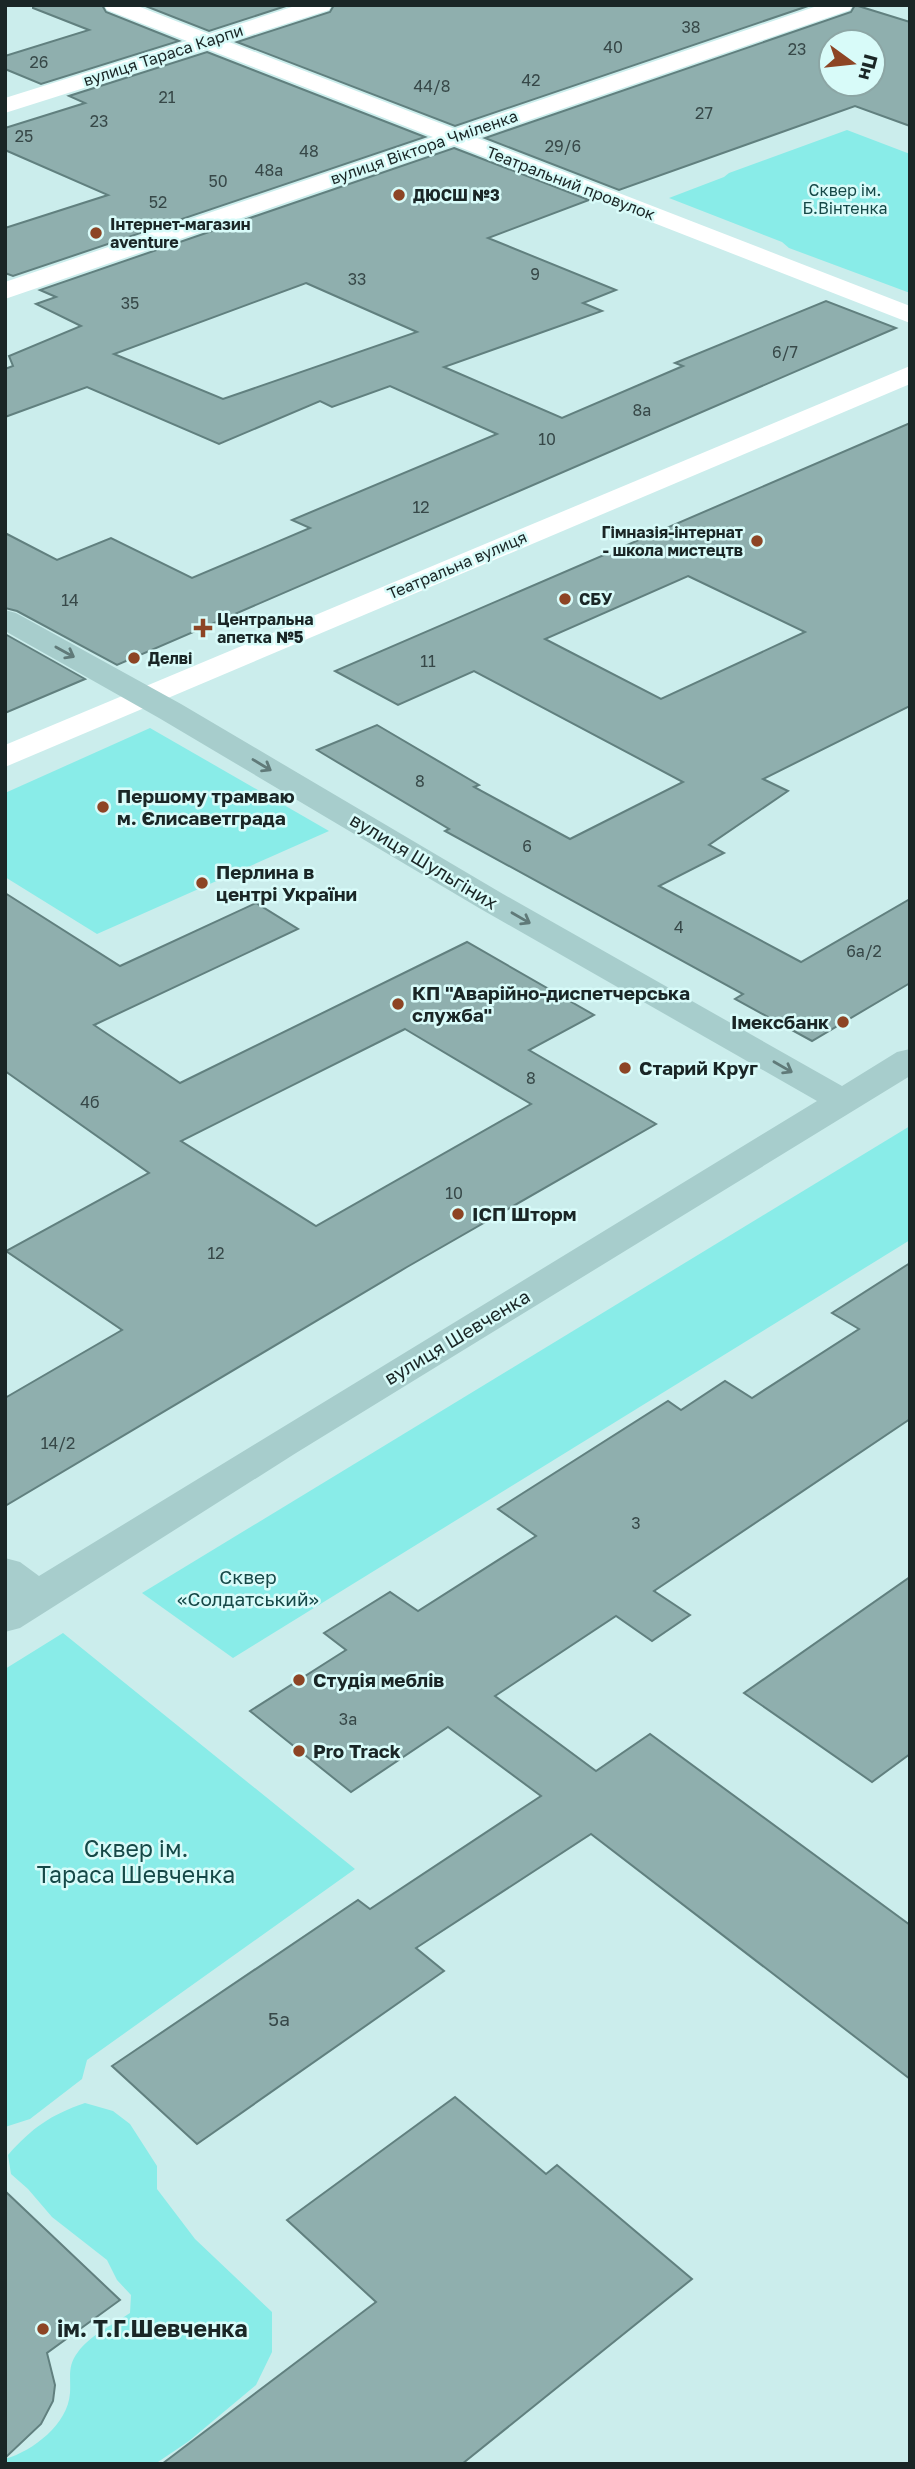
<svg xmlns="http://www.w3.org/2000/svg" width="915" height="2469" viewBox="0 0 915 2469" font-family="'Golos Text',sans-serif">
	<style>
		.green { fill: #89ece8 }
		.building { fill: #8fafae; stroke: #61807f; stroke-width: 2; fill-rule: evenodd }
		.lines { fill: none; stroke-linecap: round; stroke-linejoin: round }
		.street { fill: #fff; fill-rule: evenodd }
		.secondary { fill: #a7cdcc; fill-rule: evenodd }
		.oneway { stroke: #607a79 }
		.poi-dot { fill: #8d4525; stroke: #d8fbf9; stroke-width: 2.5 }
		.labels { text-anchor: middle; stroke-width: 5; stroke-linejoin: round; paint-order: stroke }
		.number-label { font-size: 16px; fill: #374848 }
		.far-street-label { font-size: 16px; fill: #1a2626; stroke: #d8fbf9 }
		.far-park-label { font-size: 16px; fill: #154847; stroke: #d8fbf9 }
		.far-poi-label { font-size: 16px; font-weight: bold; fill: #1a2626; stroke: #d8fbf9; text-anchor: start }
		.poi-label { font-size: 19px; font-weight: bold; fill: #1a2626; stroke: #d8fbf9; text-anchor: start }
		.street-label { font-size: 19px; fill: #1a2626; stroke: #d8fbf9 }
		.park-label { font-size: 19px; fill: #154847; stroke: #d8fbf9 }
		.near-number-label { font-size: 19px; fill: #374848 }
		.near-park-label { font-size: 23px; fill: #154847; stroke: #d8fbf9 }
		.near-poi-label { font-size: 23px; font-weight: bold; fill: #1a2626; stroke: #d8fbf9; text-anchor: start }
	</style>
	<rect width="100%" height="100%" fill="#cbedec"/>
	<g class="green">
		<polygon points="847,130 910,154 910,293 789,248 782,242 669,198 724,177 729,173"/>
		<polygon points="150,728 329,831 97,934 5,877 5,793"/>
		<polygon points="910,1126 910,1240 233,1658 142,1593"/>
		<polygon points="63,1633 355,1869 87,2060 82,2079 30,2119 5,2127 5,1669"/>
		<path d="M85 2103 113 2111 130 2124 157 2166V2189L195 2239 272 2312V2352L256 2385 189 2441 155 2464H5V2459C33 2451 68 2424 70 2393 71 2377 67 2366 78 2352 89 2336 114 2324 130 2313L131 2295 117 2280 107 2260 52 2217 28 2189 11 2174 8 2155C32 2128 50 2115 85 2103Z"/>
	</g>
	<g class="building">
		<polygon points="33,5 102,5 106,12 179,41 41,84 5,69 5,56 89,30 33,8"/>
		<polygon points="143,5 289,5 209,31"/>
		<polygon points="334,5 811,5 455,126 237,42 330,12"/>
		<path d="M855 5 910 22V126L855 106 619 190 485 138 851 12ZM831 42H873V84H831Z"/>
		<polygon points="207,52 425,137 13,276 5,273 5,228 108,195 5,150 5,128 85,103 69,96"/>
		<path d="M454 148 589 200 488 238 616 290 583 303 602 311 444 367 562 418 683 366 675 363 826 301 896 328 117 665 17 611 5 608V533L57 560 111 538 192 578 310 528 292 520 497 434 390 386 332 407 320 401 219 444 87 387 5 417V369L13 366 9 356 81 326 36 304 56 297 40 290ZM306 283 417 332 223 399 114 354Z"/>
		<path d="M910 423V706L763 779 788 791 709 845 724 853 659 886 801 962 910 899V983L812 1041 735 999 743 994 445 831 449 829 317 750 377 725 479 785 474 787 570 839 683 782 474 671 398 705 335 671ZM688 576 805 632 661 699 545 639Z"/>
		<polygon points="5,634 85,679 5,713"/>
		<path d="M5 893 120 966 256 903 298 929 94 1025 180 1083 467 942 594 1015 529 1050 656 1124 407 1267 5 1506V1398L122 1330 6 1251 149 1173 5 1071ZM405 1029 531 1104 316 1226 181 1141Z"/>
		<polygon points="910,1263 910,1419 654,1591 690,1615 652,1641 616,1616 495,1696 596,1771 650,1734 910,1925 910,2079 591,1834 416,1948 444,1971 197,2144 112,2066 358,1900 370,1909 541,1796 448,1727 351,1792 250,1711 346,1650 324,1633 390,1592 418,1611 536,1536 498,1509 668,1401 681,1410 725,1381 752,1398 859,1329 832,1313"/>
		<polygon points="910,1577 910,1754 872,1782 744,1693"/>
		<polygon points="455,2097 546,2174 557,2165 692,2279 462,2464 162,2464 376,2302 287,2220"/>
		<polygon points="5,2191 120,2300 47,2353 55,2385 53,2401 41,2424 5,2458"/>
	</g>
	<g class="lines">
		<g class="street">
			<polygon points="104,5 135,5 209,34 298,5 332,5 329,10 229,42 455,129 820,5 853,5 850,10 477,138 910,306 910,323 454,145 5,299 5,282 433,137 207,49 5,113 5,98 187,41 107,10"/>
			<polygon points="910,366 910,384 5,767 5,745"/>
		</g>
		<polygon class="secondary" points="5,610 16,613 181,704 503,894 842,1086 897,1052 910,1049 910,1076 296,1453 20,1628 5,1632 5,1558 20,1562 39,1576 817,1101 479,908 159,718 5,631"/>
	</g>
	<defs><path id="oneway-shaft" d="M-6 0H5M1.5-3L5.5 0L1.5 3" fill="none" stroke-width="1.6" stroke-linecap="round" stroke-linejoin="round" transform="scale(1.75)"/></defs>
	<g class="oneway">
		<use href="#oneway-shaft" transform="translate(65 652) rotate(29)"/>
		<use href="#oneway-shaft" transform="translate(262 765) rotate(31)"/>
		<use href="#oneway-shaft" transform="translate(521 918) rotate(30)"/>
		<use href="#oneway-shaft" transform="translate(783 1067) rotate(30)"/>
	</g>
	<g class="poi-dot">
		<circle cx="399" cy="195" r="7"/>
		<circle cx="96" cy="233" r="7"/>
		<circle cx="757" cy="541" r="7"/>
		<circle cx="565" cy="599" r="7"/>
		<path d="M199.5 617.5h7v7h7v7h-7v7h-7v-7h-7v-7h7z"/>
		<circle cx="134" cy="658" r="7"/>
		<circle cx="103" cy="807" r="7"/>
		<circle cx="202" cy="883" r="7"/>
		<circle cx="398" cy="1004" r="7"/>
		<circle cx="843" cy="1022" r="7"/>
		<circle cx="625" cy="1068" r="7"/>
		<circle cx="458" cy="1214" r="7"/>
		<circle cx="299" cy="1680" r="7"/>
		<circle cx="299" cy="1751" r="7"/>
		<circle cx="43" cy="2329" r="7"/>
	</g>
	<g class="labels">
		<g class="number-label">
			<text x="691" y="33">38</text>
			<text x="613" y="53">40</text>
			<text x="797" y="55">23</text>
			<text x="39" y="68">26</text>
			<text x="531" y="86">42</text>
			<text x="432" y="92">44/8</text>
			<text x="167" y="103">21</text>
			<text x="704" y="119">27</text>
			<text x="99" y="127">23</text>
			<text x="24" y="142">25</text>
			<text x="563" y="152">29/6</text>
			<text x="309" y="157">48</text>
			<text x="269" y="176">48а</text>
			<text x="218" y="187">50</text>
			<text x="158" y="208">52</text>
			<text x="535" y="280">9</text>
			<text x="357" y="285">33</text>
			<text x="130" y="309">35</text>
			<text x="785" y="358">6/7</text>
			<text x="642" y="416">8а</text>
			<text x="547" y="445">10</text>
			<text x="421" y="513">12</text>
			<text x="70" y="606">14</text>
			<text x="428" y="667">11</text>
			<text x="420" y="787">8</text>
			<text x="527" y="852">6</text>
			<text x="679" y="933">4</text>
			<text x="864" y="957">6а/2</text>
			<text x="531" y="1084">8</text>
			<text x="90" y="1108">4б</text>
			<text x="454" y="1199">10</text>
			<text x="216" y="1259">12</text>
			<text x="58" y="1449">14/2</text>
			<text x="636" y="1529">3</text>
			<text x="348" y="1725">3а</text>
		</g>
		<g class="far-street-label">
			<text transform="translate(163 55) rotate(-18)" y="6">вулиця Тараса Карпи</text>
			<text transform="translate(424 147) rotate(-19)" y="6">вулиця Віктора Чміленка</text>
			<text transform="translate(571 183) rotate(21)" y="6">Театральний провулок</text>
			<text transform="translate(457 565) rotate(-23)" y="6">Театральна вулиця</text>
		</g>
		<g class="far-park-label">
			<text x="845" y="196">Сквер ім.<tspan x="845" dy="18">Б.Вінтенка</tspan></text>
		</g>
		<g class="far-poi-label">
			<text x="413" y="201">ДЮСШ №3</text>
			<text x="110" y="230">Інтернет-магазин<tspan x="110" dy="18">aventure</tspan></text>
			<text x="743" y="538" text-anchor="end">Гімназія-інтернат<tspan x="743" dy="18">- школа мистецтв</tspan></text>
			<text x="579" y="605">СБУ</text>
			<text x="217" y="625">Центральна<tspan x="217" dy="18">апетка №5</tspan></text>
			<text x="148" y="664">Делві</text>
		</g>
		<g class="poi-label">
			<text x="117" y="803">Першому трамваю<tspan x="117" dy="22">м. Єлисаветграда</tspan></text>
			<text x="216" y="879">Перлина в<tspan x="216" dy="22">центрі України</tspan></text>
			<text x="412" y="1000">КП "Аварійно-диспетчерська<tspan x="412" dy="22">служба"</tspan></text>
			<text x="829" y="1029" text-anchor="end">Імексбанк</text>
			<text x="639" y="1075">Старий Круг</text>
			<text x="472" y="1221">ІСП Шторм</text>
			<text x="313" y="1687">Студія меблів</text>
			<text x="313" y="1758">Pro Track</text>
		</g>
		<g class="street-label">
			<text transform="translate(424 861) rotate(31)" y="7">вулиця Шульгіних</text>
			<text transform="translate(457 1337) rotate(-31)" y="7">вулиця Шевченка</text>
		</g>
		<g class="park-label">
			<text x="248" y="1584">Сквер<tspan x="248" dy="22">«Солдатський»</tspan></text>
		</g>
		<g class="near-number-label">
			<text x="279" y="2026">5а</text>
		</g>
		<g class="near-park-label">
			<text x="136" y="1857">Сквер ім.<tspan x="136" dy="26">Тараса Шевченка</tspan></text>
		</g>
		<g class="near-poi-label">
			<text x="57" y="2337">ім. Т.Г.Шевченка</text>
		</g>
	</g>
	<rect width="915" height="2469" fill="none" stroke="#1a2626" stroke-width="14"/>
	<g transform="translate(852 63) rotate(105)"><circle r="33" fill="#d8fbf9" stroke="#8ca6a5" stroke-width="2"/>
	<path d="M0-5L12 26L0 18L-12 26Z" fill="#8d4525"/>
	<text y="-10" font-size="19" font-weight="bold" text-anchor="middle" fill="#1a2626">Пн</text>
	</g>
</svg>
